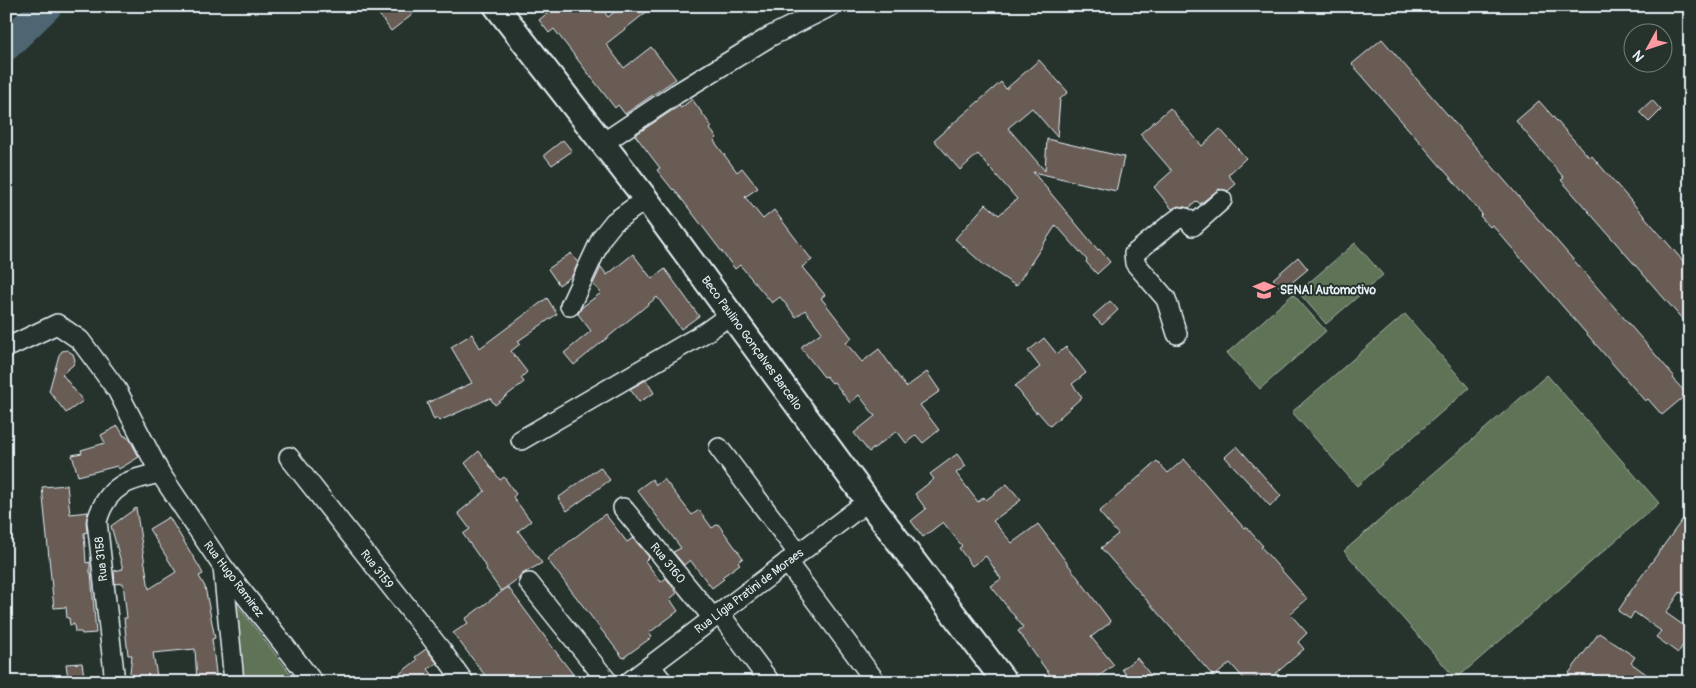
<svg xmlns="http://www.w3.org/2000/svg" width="1696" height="688" viewBox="0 0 1696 688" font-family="Pangolin,sans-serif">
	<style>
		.green { fill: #5e7357; stroke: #a3b2a8 }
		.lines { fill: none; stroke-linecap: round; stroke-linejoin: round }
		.river { stroke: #4d6671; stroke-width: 30 }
		.building { fill: #675b55; stroke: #e8f1f8 }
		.minor-casing { stroke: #e8f1f8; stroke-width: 22 }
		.major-casing { stroke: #e8f1f8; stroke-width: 28 }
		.minor { stroke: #26332d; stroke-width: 19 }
		.major { stroke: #26332d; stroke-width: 24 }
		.labels { text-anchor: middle; stroke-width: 4; stroke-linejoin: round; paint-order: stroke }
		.poi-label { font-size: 12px; font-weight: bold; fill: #e8f1f8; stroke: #26332d; text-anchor: start }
		.street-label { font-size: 12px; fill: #e8f1f8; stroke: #26332d }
	</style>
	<rect width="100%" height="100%" fill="#26332d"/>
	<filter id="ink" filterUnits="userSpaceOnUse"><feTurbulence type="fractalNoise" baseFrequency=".02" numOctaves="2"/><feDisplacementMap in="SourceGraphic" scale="10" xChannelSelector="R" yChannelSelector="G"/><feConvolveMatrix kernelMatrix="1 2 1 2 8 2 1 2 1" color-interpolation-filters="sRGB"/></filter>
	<g filter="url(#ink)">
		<g class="green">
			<polygon points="1355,243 1383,275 1326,324 1298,292"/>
			<polygon points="1293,294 1326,331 1260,389 1227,353"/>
			<polygon points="1405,314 1469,388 1357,486 1292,412"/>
			<polygon points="1547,375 1659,503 1456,679 1344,551"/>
			<polygon points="234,601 297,682 243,682"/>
		</g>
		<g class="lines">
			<polyline class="river" points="6,46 47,6"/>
		</g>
		<g class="building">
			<polygon points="373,6 406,6 412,15 391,31"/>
			<polygon points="556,6 600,6 608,17 622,6 654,6 606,44 624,68 651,47 676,79 625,114 618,105 615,108 554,29 549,33 539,20"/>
			<polygon points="1382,39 1674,376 1672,378 1687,394 1662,415 1648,399 1645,401 1492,225 1490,227 1480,216 1482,214 1352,64"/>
			<polygon points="1039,60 1068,92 1060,99 1057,137 1032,108 1008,128 1045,171 1047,139 1124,157 1116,191 1033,172 1098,250 1099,249 1101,251 1110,262 1097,274 1086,262 1087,260 1056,225 1016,286 983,264 955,239 986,204 999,215 1017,199 978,154 960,170 934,140 1001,82 1006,89"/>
			<polygon points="692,99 712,127 710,129 717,138 714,141 737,172 742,168 758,188 745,197 763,219 774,210 812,260 802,267 825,295 821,298 852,338 846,343 862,362 879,349 906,387 927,372 940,391 920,405 939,430 923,443 916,435 906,443 897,431 869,452 854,433 875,416 859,395 850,403 834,382 832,383 826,376 824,377 802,349 802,346 822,332 805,310 796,317 780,297 772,303 740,265 735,269 674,189 673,190 657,170 660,168 635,135 679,106 681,108"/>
			<polygon points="1652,100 1661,110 1649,122 1639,112"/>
			<polygon points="1539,101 1589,157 1591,155 1690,269 1690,328 1561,180 1564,178 1516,121"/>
			<polygon points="1170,108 1202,146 1220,129 1246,158 1228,175 1236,184 1228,191 1219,189 1200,204 1197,201 1189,208 1178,206 1172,209 1154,187 1172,171 1140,134"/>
			<polygon points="563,140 572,151 552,165 544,155"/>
			<polygon points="571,253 578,263 572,276 559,285 548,269"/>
			<polygon points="633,254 652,279 665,269 699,316 681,329 657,297 574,365 564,353 591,331 578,314 582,307 601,293 593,284 601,267 607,275"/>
			<polygon points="1298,257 1308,269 1283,290 1273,279"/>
			<polygon points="547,298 557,314 518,341 520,344 511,351 527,372 521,378 524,382 495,405 490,398 439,421 437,418 434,420 427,403 472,383 451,347 472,334 480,348"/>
			<polygon points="1110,301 1118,310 1102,325 1093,316"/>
			<polygon points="1044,338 1057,354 1066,347 1086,373 1072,384 1082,397 1050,426 1037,411 1036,413 1015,386 1040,367 1028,351"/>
			<polygon points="67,350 73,354 75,360 73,365 62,374 83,401 66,413 49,391 59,355 62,351"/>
			<polygon points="646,380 654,393 639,402 630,389"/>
			<polygon points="118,426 124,436 126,436 127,438 129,438 139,457 119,469 117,466 78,476 72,455 82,453 81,450 105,443 101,435"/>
			<polygon points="1237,446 1281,496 1270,506 1225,457"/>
			<polygon points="479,451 500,480 504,477 516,494 513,497 531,521 518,531 542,563 522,574 519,578 501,591 486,570 487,568 463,534 470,529 458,513 485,491 465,463"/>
			<polygon points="957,454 966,466 956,473 978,502 984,497 986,500 1007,484 1021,500 993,521 1012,543 1038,524 1111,622 1091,637 1114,665 1091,682 1055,682 1018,631 1023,627 991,586 1001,579 986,556 972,566 959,548 962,546 943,522 923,537 911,521 926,509 915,494 934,479 930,474"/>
			<polygon points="1184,459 1244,528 1246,527 1263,546 1261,547 1307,599 1290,614 1307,633 1298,642 1304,649 1266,682 1259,675 1251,682 1247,682 1230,663 1214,677 1101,548 1118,534 1099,512 1157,461 1168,473"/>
			<polygon points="600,467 610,480 567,511 558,498"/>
			<polygon points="652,479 656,485 664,479 692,515 699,510 712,528 718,524 743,558 738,562 740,564 722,577 724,579 712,588 690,560 684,565 673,552 681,548 637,490"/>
			<polygon points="67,485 70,514 88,512 86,522 87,532 84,533 86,563 90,562 90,573 91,573 96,633 82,634 81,632 75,632 74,624 70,625 69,618 67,618 66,607 54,608 42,487"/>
			<polygon points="136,508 149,589 176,572 149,529 169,517 200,568 203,574 199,576 205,587 215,638 212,639 217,682 197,682 195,649 153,653 158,682 131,682 130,672 132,655 128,655 124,618 127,618 123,583 115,584 114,571 123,569 111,526"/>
			<polygon points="1690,509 1690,598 1680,592 1666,613 1690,630 1690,650 1683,645 1678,653 1656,637 1661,631 1634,612 1630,619 1618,611 1626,599 1625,599"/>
			<polygon points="605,514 627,542 633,538 649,557 645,561 661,582 666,578 677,593 670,599 678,611 649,633 652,637 623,658 547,559"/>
			<polygon points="508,587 562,660 579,682 490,682 453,633 468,623 465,619"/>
			<polygon points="1599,633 1635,657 1631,663 1657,682 1566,682 1571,675 1569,673"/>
			<polygon points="426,649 437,663 428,669 438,682 389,682 417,660 415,657"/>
			<polygon points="1137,658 1156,682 1131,682 1122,669"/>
			<polygon points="82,663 84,676 68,678 66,664"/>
		</g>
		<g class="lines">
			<g class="minor-casing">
				<g id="minor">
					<polyline points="603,143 676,94 771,36 831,6"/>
					<polyline points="570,306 602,237 614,222 646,199"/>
					<polyline points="1177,334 1166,299 1135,263 1134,254 1168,226 1180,217 1186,218 1193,226 1222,200"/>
					<polyline points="6,348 57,324 80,340 117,390 160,473 223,567 313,682"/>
					<polyline points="521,440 706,332 730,315"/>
					<polyline points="719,448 798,553"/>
					<polyline points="289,457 441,650 464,682"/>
					<polyline points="623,508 713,618"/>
					<polyline points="787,562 876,682"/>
					<polyline points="223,567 234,682"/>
					<polyline points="529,583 608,682"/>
					<polyline points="719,613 770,682"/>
					<polyline points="650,666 663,682"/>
					<path d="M115 682 97 521C107 486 127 480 160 473"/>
					<polyline points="629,682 868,501"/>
				</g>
			</g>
			<g class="major-casing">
				<polyline id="major" points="496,6 646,199 868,501 1005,682"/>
			</g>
			<use href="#minor" class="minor"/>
			<use href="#major" class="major"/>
		</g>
	</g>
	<defs>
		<g id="university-bare" transform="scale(1.725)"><path d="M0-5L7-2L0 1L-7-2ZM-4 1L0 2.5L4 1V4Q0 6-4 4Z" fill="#ff9aa2" stroke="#26332d" stroke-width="2.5" paint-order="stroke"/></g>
	</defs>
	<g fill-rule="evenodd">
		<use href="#university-bare" x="1264" y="290"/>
	</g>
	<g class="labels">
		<g class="poi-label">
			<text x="1280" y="294">SENAI Automotivo</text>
		</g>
		<g class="street-label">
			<text transform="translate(752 343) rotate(54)" y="4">Beco Paulino Gonçalves Barcello</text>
			<text transform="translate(101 559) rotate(-96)" y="4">Rua 3158</text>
			<text transform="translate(668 563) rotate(51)" y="4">Rua 3160</text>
			<text transform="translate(377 569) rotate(52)" y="4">Rua 3159</text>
			<text transform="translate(234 579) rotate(53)" y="4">Rua Hugo Ramirez</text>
			<text transform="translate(749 591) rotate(-37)" y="4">Rua Lígia Pratini de Moraes</text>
		</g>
	</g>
	<rect width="1696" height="688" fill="none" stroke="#26332d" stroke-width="25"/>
	<rect x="12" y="12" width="1671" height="663" fill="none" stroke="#e8f1f8" stroke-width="2" filter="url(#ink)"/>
	<g transform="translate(1648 48) rotate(230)"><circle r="24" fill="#26332d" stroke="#747f7e"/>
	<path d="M0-4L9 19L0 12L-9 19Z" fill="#ff9aa2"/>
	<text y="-8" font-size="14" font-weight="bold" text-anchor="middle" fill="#e8f1f8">N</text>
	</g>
</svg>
